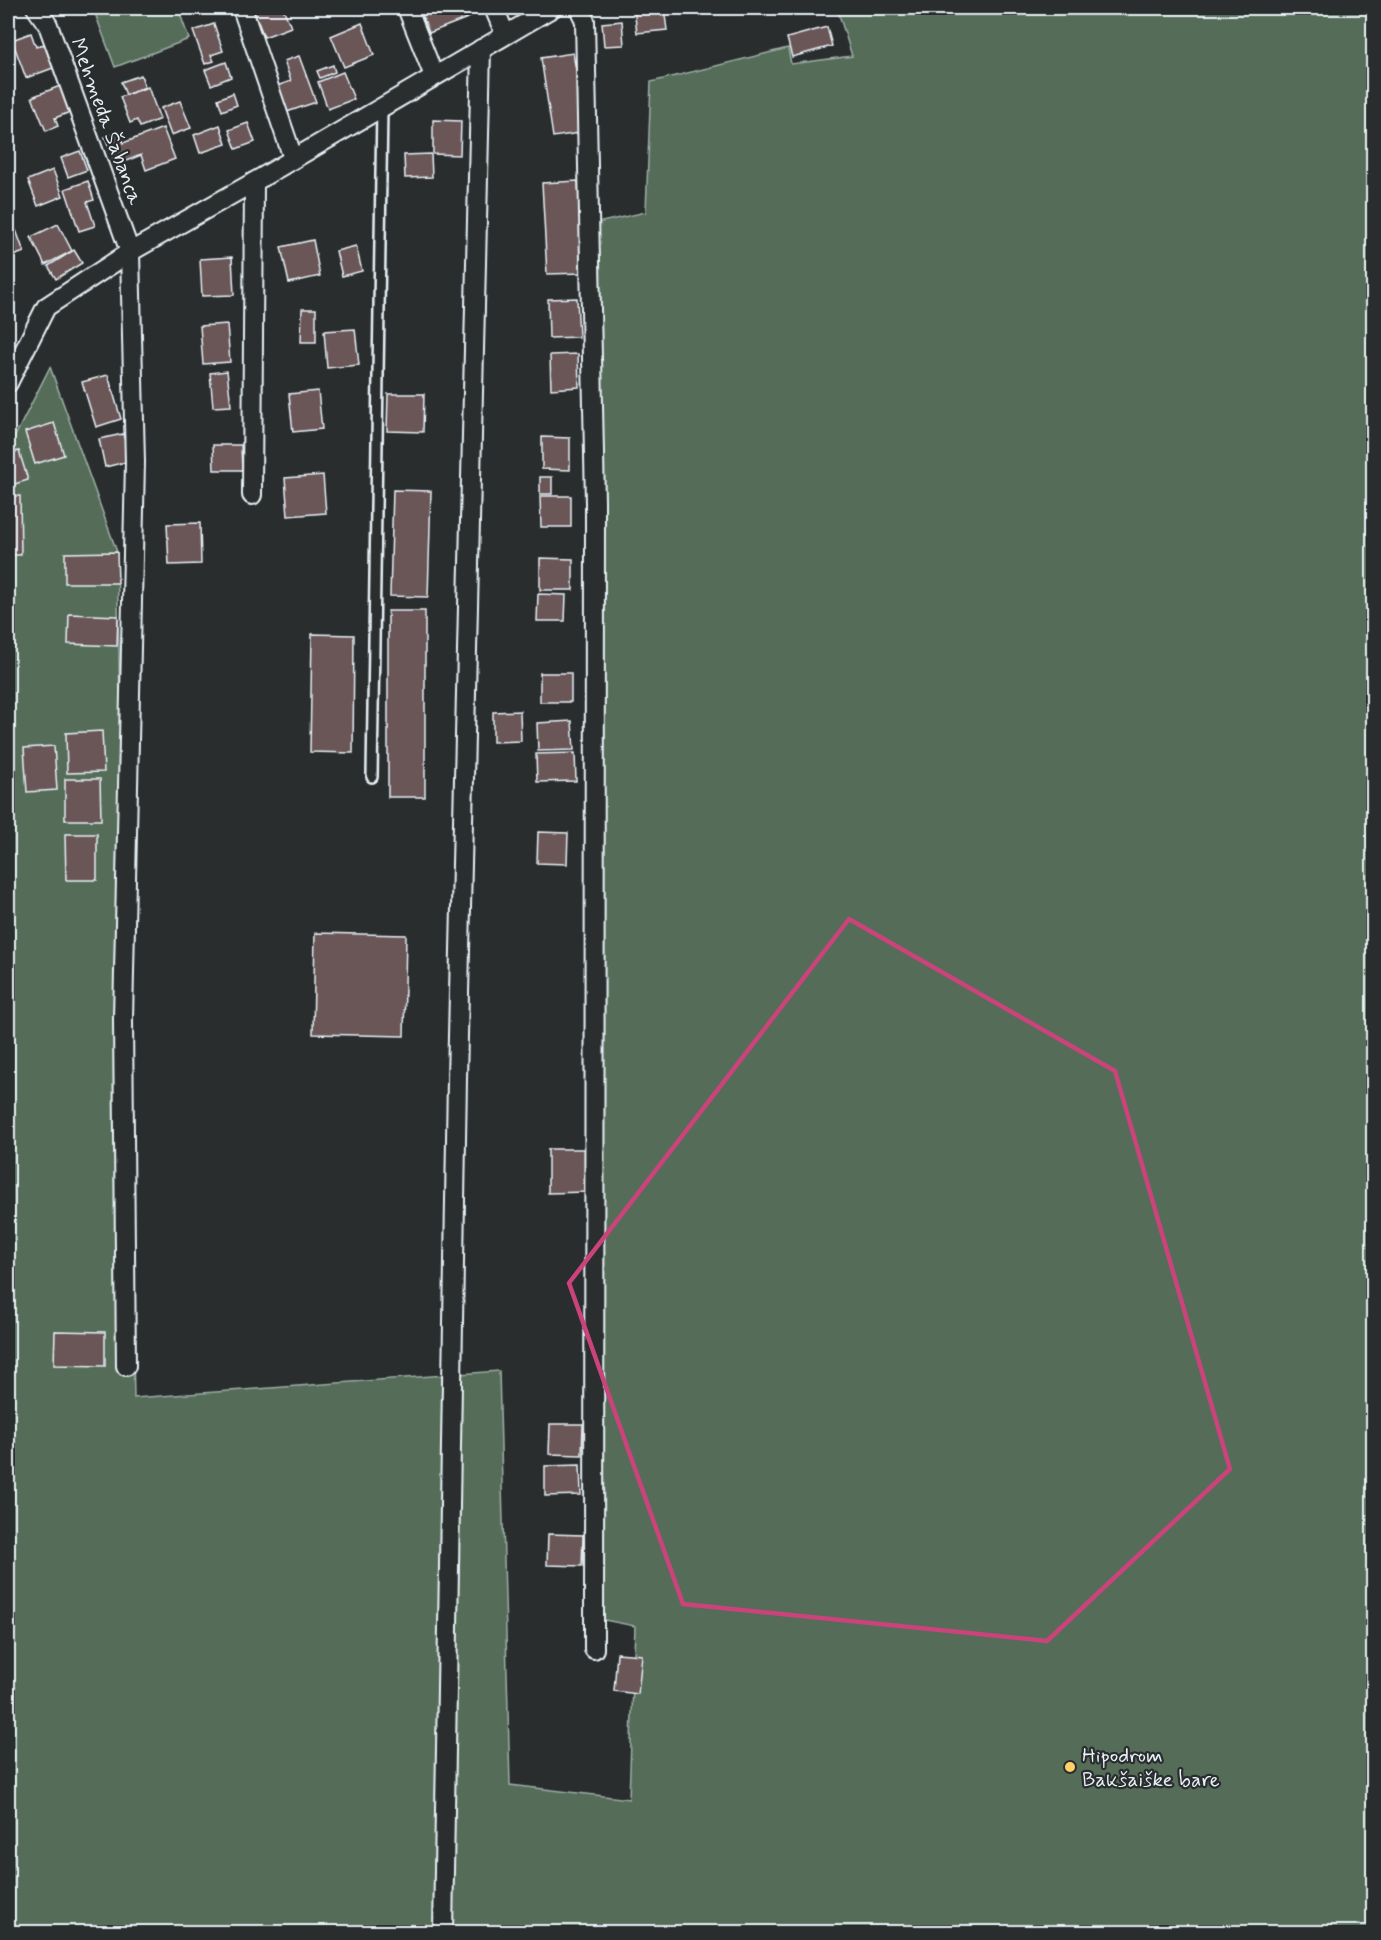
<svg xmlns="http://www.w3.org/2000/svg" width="1381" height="1940" viewBox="0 0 1381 1940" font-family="Mynerve,sans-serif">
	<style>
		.green { fill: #556d59; stroke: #9eafa8; stroke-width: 1.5 }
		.building { fill: #6a5757; stroke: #e8f1f8; stroke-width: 1.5 }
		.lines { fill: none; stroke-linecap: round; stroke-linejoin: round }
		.lane-casing { stroke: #e8f1f8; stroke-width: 14 }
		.street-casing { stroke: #e8f1f8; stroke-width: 22 }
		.lane { stroke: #2a2d2e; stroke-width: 9 }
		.street { stroke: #2a2d2e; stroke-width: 18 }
		.marked { fill: none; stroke: #ca437a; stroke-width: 4.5; stroke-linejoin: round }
		.poi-dot { fill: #ffd166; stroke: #2a2d2e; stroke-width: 2 }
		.labels { text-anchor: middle; stroke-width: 4.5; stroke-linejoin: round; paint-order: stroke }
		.street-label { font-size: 21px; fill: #e8f1f8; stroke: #2a2d2e }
		.poi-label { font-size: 21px; fill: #e8f1f8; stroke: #2a2d2e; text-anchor: start }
	</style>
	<rect width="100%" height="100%" fill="#2a2d2e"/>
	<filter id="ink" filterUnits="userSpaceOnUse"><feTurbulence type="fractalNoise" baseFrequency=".0167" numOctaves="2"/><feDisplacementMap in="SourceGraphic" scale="12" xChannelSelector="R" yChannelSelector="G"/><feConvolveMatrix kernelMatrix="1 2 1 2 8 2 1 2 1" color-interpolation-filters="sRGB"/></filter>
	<g filter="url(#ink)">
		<g class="green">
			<polygon points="93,8 178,8 189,39 115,67"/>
			<polygon points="837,8 1373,8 1373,1932 8,1932 8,446 14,438 50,367 117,552 134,1398 499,1371 510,1785 629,1799 635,1626 589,1617 597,223 646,212 651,82 788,48 791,64 852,56"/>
		</g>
		<g class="building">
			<polygon points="257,8 283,8 291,27 264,37 253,9"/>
			<polygon points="420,8 471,8 467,9 470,17 429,33"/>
			<polygon points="634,8 664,8 667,30 637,33"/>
			<polygon points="622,21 624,45 604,46 602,23"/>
			<polygon points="362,23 374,55 344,67 331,36"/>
			<polygon points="214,24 223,51 211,55 214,61 205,64 193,31"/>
			<polygon points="827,27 832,46 792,57 787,38"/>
			<polygon points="31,33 36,47 44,44 53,68 26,78 12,40"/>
			<polygon points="573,53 586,132 553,137 541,58"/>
			<polygon points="299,56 316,102 287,112 277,86 291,81 284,61"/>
			<polygon points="226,62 231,77 211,85 205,70"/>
			<polygon points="333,65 335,72 320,78 317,71"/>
			<polygon points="343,72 354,99 328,109 318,82"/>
			<polygon points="141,75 145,87 126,95 121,82"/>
			<polygon points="60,86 70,112 55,118 58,126 46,131 32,97"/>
			<polygon points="148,87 160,119 140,127 137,120 130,123 120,97"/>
			<polygon points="233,93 237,105 222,111 218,99"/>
			<polygon points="180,101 191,128 171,135 161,108"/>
			<polygon points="433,120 461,121 460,155 433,154"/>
			<polygon points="248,123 255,142 236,149 229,130"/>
			<polygon points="220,125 226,144 200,153 194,135"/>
			<polygon points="163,128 175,159 146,170 141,155 116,165 105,137 119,132 123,143"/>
			<polygon points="80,151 87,170 68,177 61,158"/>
			<polygon points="431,154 432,177 405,178 404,155"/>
			<polygon points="53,170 63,196 38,206 28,180"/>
			<polygon points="88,181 94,200 87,202 95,226 79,231 65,189"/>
			<polygon points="578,181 583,273 547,274 542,183"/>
			<polygon points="58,224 72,251 45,265 31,237"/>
			<polygon points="16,230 24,252 8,258 8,233"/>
			<polygon points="313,240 320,276 289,283 281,247"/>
			<polygon points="356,246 362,271 342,276 336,251"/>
			<polygon points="74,250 82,263 56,279 48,266"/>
			<polygon points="232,257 234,295 202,296 200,259"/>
			<polygon points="577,298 579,337 549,338 548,299"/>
			<polygon points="302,309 316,309 316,342 301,342"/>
			<polygon points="227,324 230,362 203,364 200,326"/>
			<polygon points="355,329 359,365 327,368 324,331"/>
			<polygon points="578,354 579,387 551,389 550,355"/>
			<polygon points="227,371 231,406 213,407 210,373"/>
			<polygon points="108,375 121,419 96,427 82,382"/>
			<polygon points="318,391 322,429 293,432 289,394"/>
			<polygon points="388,394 424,394 423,432 387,431"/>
			<polygon points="54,423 64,455 35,464 25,432"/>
			<polygon points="123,434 130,461 105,467 99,439"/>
			<polygon points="542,437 570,438 570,470 542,469"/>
			<polygon points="213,445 241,445 242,470 214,470"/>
			<polygon points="19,451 28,480 8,486 8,454"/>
			<polygon points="323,475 326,513 288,516 285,478"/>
			<rect x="540" y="477" width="12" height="17"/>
			<polygon points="393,490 431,491 428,597 390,596"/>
			<polygon points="8,496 20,496 21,555 8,555"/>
			<polygon points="540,496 571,496 571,527 541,527"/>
			<polygon points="200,523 201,564 169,565 167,524"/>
			<polygon points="117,552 118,583 65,583 65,553"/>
			<polygon points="540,558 573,559 573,590 540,590"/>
			<polygon points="538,594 566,595 565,621 537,621"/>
			<rect x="388" y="611" width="37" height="186"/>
			<polygon points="69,614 118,616 117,646 68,644"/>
			<polygon points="312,634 354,635 353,753 310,752"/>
			<rect x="540" y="673" width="31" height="29"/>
			<polygon points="520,711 521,741 493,742 493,712"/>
			<polygon points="572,721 574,750 538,751 537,723"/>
			<polygon points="102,731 104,772 67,773 66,733"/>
			<polygon points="54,746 57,790 27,792 24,748"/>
			<polygon points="575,753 576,781 537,782 536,754"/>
			<polygon points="65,779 100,779 101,820 65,820"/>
			<polygon points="538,832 568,833 567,864 537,863"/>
			<polygon points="65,834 97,834 97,880 66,880"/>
			<polygon points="315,933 406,935 404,1036 313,1034"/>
			<polygon points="548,1149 587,1149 587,1192 548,1193"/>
			<polygon points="55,1331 105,1332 105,1366 54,1365"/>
			<polygon points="550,1424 583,1424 582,1455 549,1454"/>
			<polygon points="580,1465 581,1495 545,1496 545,1466"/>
			<polygon points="548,1534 583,1535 582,1566 547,1565"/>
			<polygon points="617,1653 642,1655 638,1694 614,1691"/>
		</g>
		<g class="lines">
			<g class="lane-casing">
				<polyline id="lane" points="372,777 382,108"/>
			</g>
			<g class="street-casing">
				<g id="street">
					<polyline points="36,8 48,25 130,252 135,462 123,1019 126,1366"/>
					<polyline points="242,8 293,158"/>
					<polyline points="407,8 434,76"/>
					<polyline points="494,8 505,34"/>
					<polyline points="579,8 585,21 595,502 594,1649"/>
					<polyline points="8,383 46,307 130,252 254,182 552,8"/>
					<polyline points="252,495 254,182"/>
					<polyline points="443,1932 457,1079 481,49"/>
				</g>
			</g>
			<use href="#lane" class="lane"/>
			<use href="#street" class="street"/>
		</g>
	</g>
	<path class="marked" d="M849 919 1115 1071 1230 1469 1047 1641 683 1604 569 1283Z"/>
	<circle class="poi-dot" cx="1070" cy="1767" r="6"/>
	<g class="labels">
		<g class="street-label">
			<text transform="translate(107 121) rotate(70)" y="7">Mehmeda Šabanca</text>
		</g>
		<g class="poi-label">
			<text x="1082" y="1762">Hipodrom<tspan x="1082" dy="24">Bakšaiške bare</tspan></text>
		</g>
	</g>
	<rect width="1381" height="1940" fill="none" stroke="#2a2d2e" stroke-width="30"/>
	<rect x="15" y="15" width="1351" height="1910" fill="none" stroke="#e8f1f8" stroke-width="2" filter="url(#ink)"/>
</svg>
